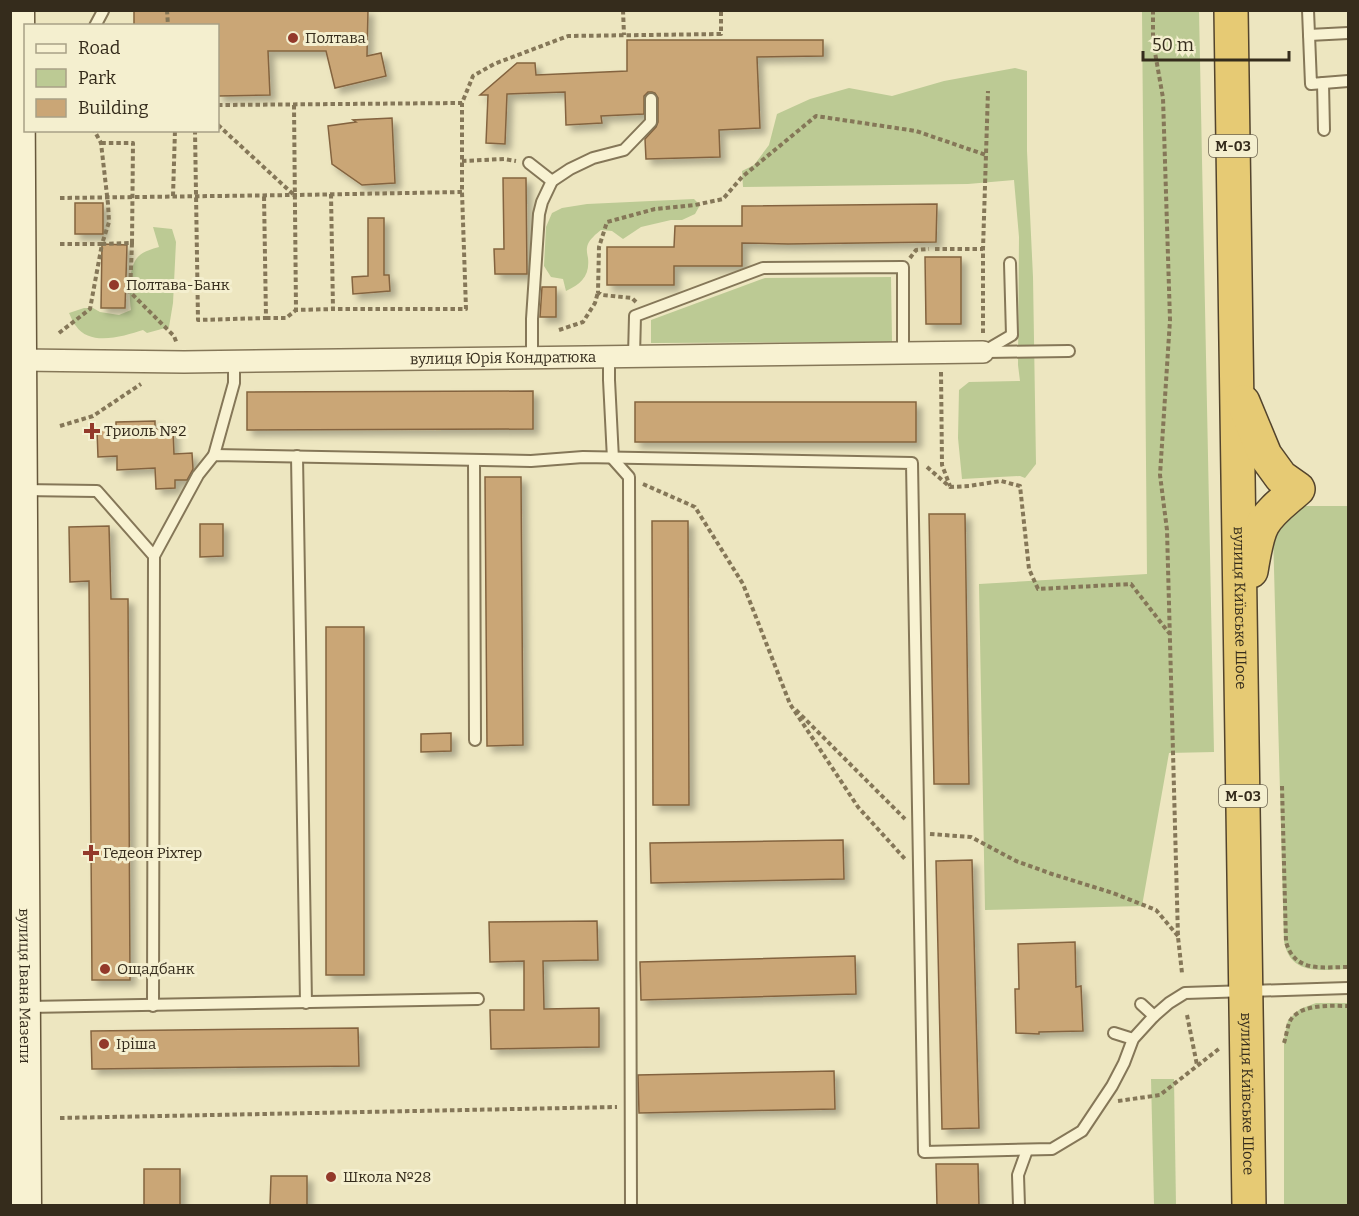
<svg xmlns="http://www.w3.org/2000/svg" width="1359" height="1216" viewBox="0 0 1359 1216" font-family="Bitter,serif">
	<style>
		.green { fill: #bcca94 }
		.building { fill: #caa676; stroke: #84643f; stroke-width: 1.5; filter: url(#shadow) }
		.lines { fill: none; stroke-linecap: round; stroke-linejoin: round }
		.service-casing { stroke: #857758; stroke-width: 14 }
		.minor-casing { stroke: #857758; stroke-width: 24 }
		.secondary-casing { stroke: #67583c; stroke-width: 33 }
		.trunk-casing { stroke: #53442d; stroke-width: 36 }
		.path { stroke: #857758; stroke-width: 4; stroke-dasharray: 4.5 3; stroke-linecap: butt }
		.service { stroke: #f8f2d2; stroke-width: 10 }
		.minor { stroke: #f8f2d2; stroke-width: 21 }
		.secondary { stroke: #f8f2d2; stroke-width: 30 }
		.trunk { stroke: #e6ca74; stroke-width: 33 }
		.poi-dot { fill: #93392a; stroke: #f4efcf; stroke-width: 2 }
		.labels { text-anchor: middle; stroke-width: 6; stroke-linejoin: round; paint-order: stroke }
		.shield { fill: #f4efcf; stroke: #6e6652; stroke-width: 1.5 }
		.shield-label { font-size: 14px; font-weight: bold; fill: #352c1c }
		.poi-label { font-size: 15px; fill: #352c1c; stroke: #f4efcf; text-anchor: start }
		.street-label { font-size: 15px; fill: #352c1c; stroke: #f4efcf }
	</style>
	<defs>
		<filter id="shadow"><feDropShadow dx="5.5" dy="5.5" stdDeviation="3" flood-color="#0004"/></filter>
	</defs>
	<rect width="100%" height="100%" fill="#ede6c0"/>
	<g class="green">
		<polygon points="1142,11 1199,11 1214,752 1169,753 1142,906 985,910 979,584 1147,574"/>
		<polygon points="1015,68 1027,71 1027,151 1033,277 1036,464 1025,478 1020,476 962,479 958,438 959,390 969,382 1020,381 1018,365 1019,237 1014,180 968,184 743,187 742,171 754,165 769,145 777,114 810,99 849,88 892,96 944,81"/>
		<path d="M694 199 700 205 695 214 682 220H671L641 227 623 239 612 231 601 230C596 234 590 239 588 244 586 249 587 253 588 258 590 276 581 284 566 291L563 279 551 277 544 266 546 227 552 213 562 208 587 204Z"/>
		<path d="M153 227 172 229 176 242 173 303 169 327 147 333 143 330C124 336 90 347 76 326 73 323 71 317 69 313L84 308H93L100 312 119 315 131 310C129 296 128 269 137 258 142 252 151 249 159 247Z"/>
		<polygon points="891,277 892,342 651,343 651,320 765,278"/>
		<path d="M1305 506H1348V969C1321 970 1290 976 1284 941L1273 532 1291 509Z"/>
		<polygon points="1316,1003 1348,1003 1348,1205 1284,1205 1284,1040 1288,1020 1300,1009"/>
		<polygon points="1151,1079 1174,1079 1176,1205 1154,1205"/>
	</g>
	<g class="building">
		<polygon points="134,10 368,10 367,56 381,53 386,76 335,88 326,51 268,51 270,95 218,96 218,26 134,26"/>
		<polygon points="627,40 823,40 823,56 757,57 760,128 719,130 720,157 646,159 645,139 656,127 658,122 658,98 655,93 652,92 648,92 644,96 644,114 601,116 602,123 566,125 565,92 507,94 505,144 486,143 488,95 480,95 517,63 535,63 536,75 627,71"/>
		<polygon points="392,118 395,183 362,185 332,164 328,126 356,122 353,120"/>
		<polygon points="503,178 526,178 527,274 495,274 494,249 504,249"/>
		<rect x="75" y="203" width="28" height="31"/>
		<polygon points="937,204 936,242 788,244 742,243 742,266 674,266 674,285 607,285 607,247 674,247 675,226 742,226 742,206"/>
		<polygon points="368,218 384,218 384,275 389,275 390,291 353,294 352,277 368,276"/>
		<polygon points="102,244 127,245 125,308 101,308"/>
		<polygon points="925,257 961,257 961,324 926,324"/>
		<polygon points="542,287 556,287 556,317 540,317"/>
		<polygon points="533,391 533,429 247,430 247,392"/>
		<rect x="635" y="402" width="281" height="40"/>
		<polygon points="155,421 155,429 173,429 174,454 192,453 193,469 187,480 175,480 175,488 156,489 155,468 117,470 117,456 98,457 97,430 116,430 116,422"/>
		<polygon points="485,477 521,477 523,745 487,746"/>
		<polygon points="929,514 965,514 969,784 934,784"/>
		<polygon points="652,521 688,521 689,805 653,805"/>
		<polygon points="200,524 223,524 223,556 200,557"/>
		<polygon points="109,526 111,599 128,599 130,980 92,980 89,581 70,582 69,527"/>
		<rect x="326" y="627" width="38" height="348"/>
		<polygon points="451,733 451,751 421,752 421,734"/>
		<polygon points="843,840 844,879 651,883 650,843"/>
		<polygon points="972,860 979,1128 942,1129 936,861"/>
		<polygon points="597,921 598,960 543,961 544,1009 599,1008 599,1047 491,1049 490,1010 524,1010 524,961 490,962 489,922"/>
		<polygon points="1075,942 1076,987 1081,986 1083,1031 1039,1032 1039,1034 1016,1033 1015,989 1019,989 1018,944"/>
		<polygon points="855,956 856,994 641,1000 640,962"/>
		<polygon points="358,1028 359,1066 92,1069 91,1031"/>
		<polygon points="834,1071 835,1109 639,1113 638,1075"/>
		<polygon points="936,1164 978,1164 979,1206 937,1206"/>
		<rect x="144" y="1169" width="36" height="37"/>
		<polygon points="271,1176 307,1176 307,1206 270,1206"/>
	</g>
	<g class="lines">
		<g class="service-casing">
			<g id="service">
				<polyline points="1308,10 1311,84 1348,81"/>
				<polyline points="95,26 103,11"/>
				<polyline points="1309,35 1348,33"/>
				<polyline points="1323,83 1324,130"/>
				<polyline points="529,163 552,181"/>
				<polyline points="983,352 1012,335 1010,263"/>
				<polyline points="986,352 1069,351"/>
				<polyline points="634,356 635,316 763,268 903,267 903,353"/>
				<polyline points="532,357 532,319 539,214 542,202 552,181 570,169 593,158 624,150 651,122 651,99"/>
				<polyline points="609,357 609,380 613,459 629,477 631,1206"/>
				<polyline points="214,455 234,383 234,360"/>
				<polyline points="297,456 306,1003"/>
				<polyline points="474,460 475,740"/>
				<polyline points="22,490 97,491 154,556"/>
				<polyline points="1141,1004 1154,1016"/>
				<polyline points="153,1006 154,556 198,475 214,455 531,461 583,457 912,463 924,1152 1052,1149 1082,1131 1112,1086 1124,1063 1133,1039 1154,1016 1169,1003 1185,993 1348,988"/>
				<polyline points="28,1007 478,999"/>
				<polyline points="1114,1033 1133,1039"/>
				<polyline points="1019,1206 1018,1175 1027,1150"/>
			</g>
		</g>
		<g class="minor-casing">
			<g id="minor">
				<path id="s1" d="M21 360 184 362 983 352"/>
			</g>
		</g>
		<g class="secondary-casing">
			<g id="secondary">
				<path id="s2" d="M19 10 26 1206"/>
			</g>
		</g>
		<g class="trunk-casing">
			<g id="trunk">
				<path id="s3" d="M1231 10 1249 1206"/>
				<path d="M1243 402 1265 455 1281 477 1298 489C1286 500 1271 510 1263 524 1257 534 1253 559 1251 571"/>
			</g>
		</g>
		<g class="path">
			<polyline points="167,10 168,26"/>
			<polyline points="623,10 624,35"/>
			<polyline points="1153,10 1153,41 1163,98 1170,320 1160,475 1167,530 1178,937 1182,973"/>
			<polyline points="218,105 462,103 473,76 494,64 568,36 721,34 721,10"/>
			<polyline points="294,105 296,310 333,309"/>
			<polyline points="218,125 294,195"/>
			<polyline points="195,130 198,320 266,318 264,195"/>
			<polyline points="462,161 504,159 516,161"/>
			<polyline points="331,194 333,309 466,309 462,192 462,103"/>
			<polyline points="173,196 175,130"/>
			<polyline points="60,198 294,195 462,192"/>
			<polyline points="132,243 130,292 174,336 177,344"/>
			<polyline points="60,244 102,244 109,222 108,204 101,143 94,130"/>
			<polyline points="935,249 983,249"/>
			<polyline points="910,258 916,250 929,249"/>
			<polyline points="636,302 632,298 602,295 598,292 599,247 607,222 655,209 695,205 723,199 742,177 816,116 916,131 986,155"/>
			<polyline points="266,318 286,318 296,310"/>
			<polyline points="559,330 583,322 595,303 598,292"/>
			<polyline points="59,333 90,309 102,244 132,243 133,143 101,143"/>
			<polyline points="983,333 983,249 988,91"/>
			<polyline points="941,372 942,465 950,486"/>
			<polyline points="60,426 93,416 141,384"/>
			<polyline points="927,467 950,487 969,486 1001,481 1020,486 1029,569 1038,589 1131,584 1169,633"/>
			<polyline points="643,484 695,507 743,584 790,704 858,807 905,859"/>
			<polyline points="796,710 905,819"/>
			<path d="M1282 786 1286 942C1295 973 1322 967 1348 967"/>
			<polyline points="930,834 971,837 1016,861 1052,874 1113,893 1156,910 1178,936"/>
			<polyline points="1187,1015 1197,1065"/>
			<path d="M1284 1043C1286 1037 1287 1029 1289 1023 1298 1003 1330 1006 1348 1006"/>
			<polyline points="1118,1101 1160,1095 1220,1048"/>
			<polyline points="60,1118 617,1107"/>
		</g>
		<use href="#service" class="service"/>
		<use href="#minor" class="minor"/>
		<use href="#secondary" class="secondary"/>
		<use href="#trunk" class="trunk"/>
	</g>
	<g class="poi-dot">
		<circle cx="293" cy="38" r="6"/>
		<circle cx="114" cy="285" r="6"/>
		<path d="M89 422h6v6h6v6h-6v6h-6v-6h-6v-6h6z"/>
		<path d="M88 844h6v6h6v6h-6v6h-6v-6h-6v-6h6z"/>
		<circle cx="105" cy="969" r="6"/>
		<circle cx="104" cy="1044" r="6"/>
		<circle cx="331" cy="1177" r="6"/>
	</g>
	<g class="labels">
		<g class="shield">
			<rect x="1209" y="135" width="48" height="22" rx="4.5"/>
			<rect x="1219" y="785" width="48" height="22" rx="4.5"/>
		</g>
		<g class="shield-label">
			<text x="1233" y="151">М-03</text>
			<text x="1243" y="801">М-03</text>
		</g>
		<g class="poi-label">
			<text x="305" y="43">Полтава</text>
			<text x="126" y="290">Полтава-Банк</text>
			<text x="104" y="436">Триоль №2</text>
			<text x="103" y="858">Гедеон Ріхтер</text>
			<text x="117" y="974">Ощадбанк</text>
			<text x="116" y="1049">Іріша</text>
			<text x="343" y="1182">Школа №28</text>
		</g>
		<g class="street-label">
			<text dy="5" stroke="none"><textPath href="#s1" startOffset="482">вулиця Юрія Кондратюка</textPath></text>
			<text dy="5" stroke="none"><textPath href="#s3" startOffset="598">вулиця Київське Шосе</textPath></text>
			<text dy="5" stroke="none"><textPath href="#s2" startOffset="976">вулиця Івана Мазепи</textPath></text>
			<text dy="5" stroke="none"><textPath href="#s3" startOffset="1084">вулиця Київське Шосе</textPath></text>
		</g>
	</g>
	<rect width="1359" height="1216" fill="none" stroke="#352c1c" stroke-width="24"/>
	<rect x="24" y="24" width="195" height="108" fill="#f4efcf" stroke="#a8a187" stroke-width="1.5"/>
	<rect x="36" y="44" width="30" height="9" fill="#f8f2d2" stroke="#a8a187" stroke-width="1.5"/>
	<text x="78" y="54" font-size="18" fill="#352c1c">Road</text>
	<rect x="36" y="69" width="30" height="18" fill="#bcca94" stroke="#a8a187" stroke-width="1.5"/>
	<text x="78" y="84" font-size="18" fill="#352c1c">Park</text>
	<rect x="36" y="99" width="30" height="18" fill="#caa676" stroke="#a8a187" stroke-width="1.5"/>
	<text x="78" y="114" font-size="18" fill="#352c1c">Building</text>
	<path d="M1143 51v9h146v-9" fill="none" stroke="#352c1c" stroke-width="3"/>
	<text x="1152" y="51" font-size="18" fill="#352c1c" stroke="#f4efcf" stroke-width="4.5" paint-order="stroke">50 m</text>
</svg>
